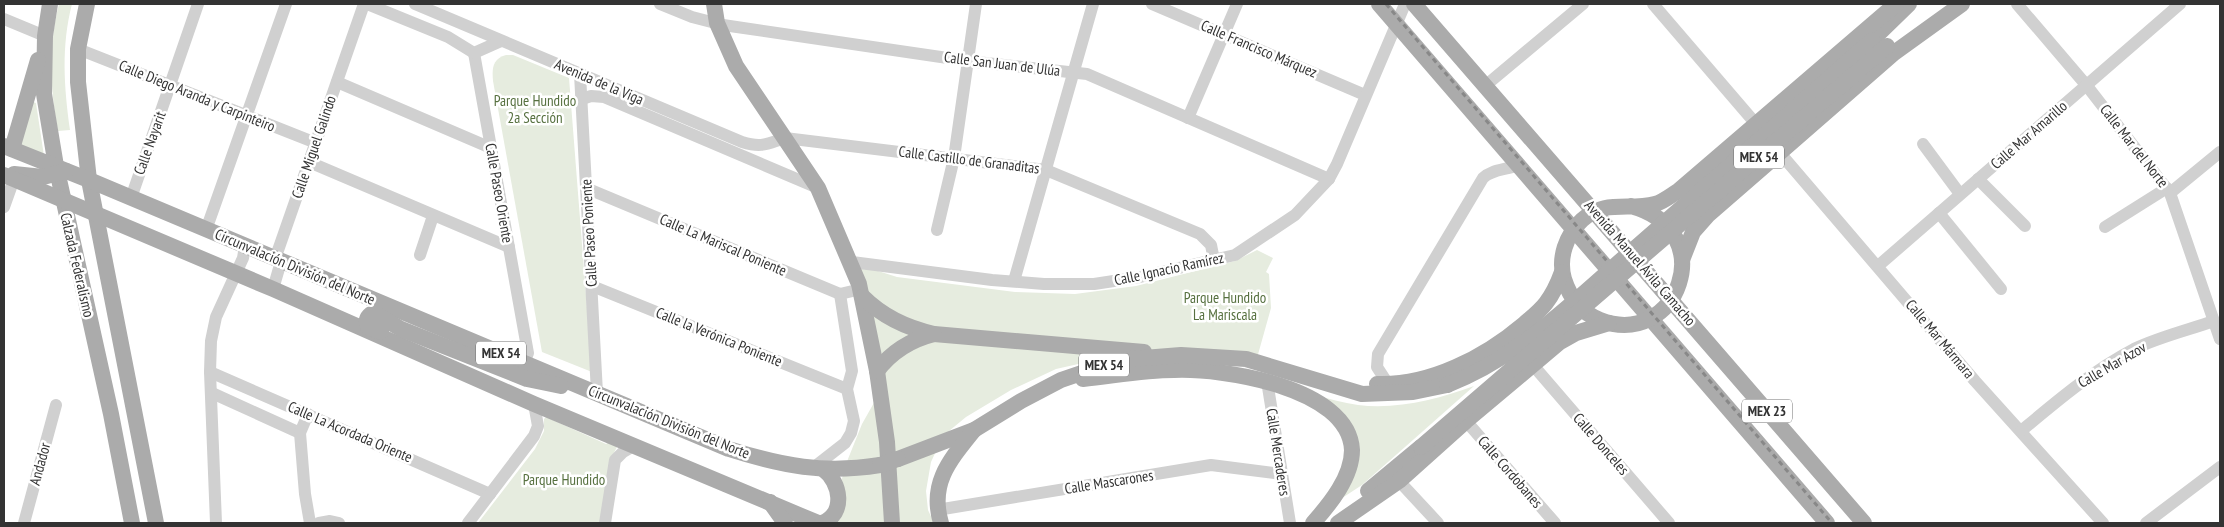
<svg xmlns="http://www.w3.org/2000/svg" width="2224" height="527" viewBox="0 0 2224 527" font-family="'PT Sans Narrow',sans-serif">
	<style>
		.green { fill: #e6ecdf }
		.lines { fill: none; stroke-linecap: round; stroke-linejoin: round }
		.minor { stroke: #d0d0d0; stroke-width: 12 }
		.major { stroke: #ababab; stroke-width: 16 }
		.rail { stroke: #888; stroke-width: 3; stroke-dasharray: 5 4; stroke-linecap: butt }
		.major-bridge { stroke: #ababab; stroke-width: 16 }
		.labels { text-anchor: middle; stroke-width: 5; stroke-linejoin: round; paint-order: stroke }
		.shield { fill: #fff; stroke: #707070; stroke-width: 1 }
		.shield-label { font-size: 14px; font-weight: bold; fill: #333 }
		.street-label { font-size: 15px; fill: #333; stroke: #fff }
		.park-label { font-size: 15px; fill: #56703f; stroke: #fff }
	</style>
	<rect width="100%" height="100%" fill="#fff"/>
	<g class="green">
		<path d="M59 4H72C61 46 64 87 70 130L58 131C50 88 48 47 59 4Z"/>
		<path d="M506 55H513L569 78 592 372 542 352 493 81C492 69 492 59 506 55Z"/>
		<polygon points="30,101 36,103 44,156 18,145"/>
		<polygon points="1257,250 1273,258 1266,272 1269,274 1271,308 1257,358 1105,358 1056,369 1011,390 966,417 943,436 931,462 926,491 928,510 934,523 828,523 848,459 862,424 884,385 856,264 897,277 1015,292 1075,294 1136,286 1235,261"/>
		<path d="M1474 386 1362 485 1336 502 1357 451 1313 395C1328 398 1343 403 1358 405 1397 410 1438 399 1474 386Z"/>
		<polygon points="546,417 606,444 609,442 617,447 610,460 602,523 478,523 535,449 544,431 544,419"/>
	</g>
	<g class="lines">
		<g class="minor">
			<polyline points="367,4 448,37 474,53"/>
			<path d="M415 4 742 142C762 148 766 144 785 138L1046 170 1200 234 1211 245 1214 260"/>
			<polyline points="660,4 692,17 723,25 968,61 1087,74 1329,179"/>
			<polyline points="1152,4 1365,95"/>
			<polyline points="1653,4 1756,124"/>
			<polyline points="2017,4 2087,86 2170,193 2220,339"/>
			<polyline points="4,19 45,36"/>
			<polyline points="78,49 316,143"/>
			<polyline points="474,53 528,353 524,363"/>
			<polyline points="474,53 501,41"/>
			<polyline points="580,74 597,393"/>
			<polyline points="337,82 491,148"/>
			<polyline points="1485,86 1583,4"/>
			<polyline points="582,99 591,96 604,97 818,188"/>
			<polyline points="1188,118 1237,4"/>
			<polyline points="1923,144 1960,194"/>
			<polyline points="1780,153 1975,381 2103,523"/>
			<polyline points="309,162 509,247"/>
			<polyline points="1978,179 2025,226"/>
			<polyline points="586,188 840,294 861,289"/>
			<polyline points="2170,193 2220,152"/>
			<polyline points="131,198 198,4"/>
			<polyline points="4,207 14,179"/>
			<polyline points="1939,213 2001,289"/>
			<polyline points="2105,227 2167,188"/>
			<polyline points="206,230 286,4"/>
			<polyline points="937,230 954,158 976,4"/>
			<polyline points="420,255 433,216"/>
			<polyline points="852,262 992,280 1044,284 1094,284 1140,277 1235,255 1295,215 1329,179 1337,164 1405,4"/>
			<polyline points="1878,266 2180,4"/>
			<polyline points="1014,281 1093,4"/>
			<polyline points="592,286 847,389"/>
			<polyline points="273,289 280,265 275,259 364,4"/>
			<polyline points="1532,364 1669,523"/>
			<polyline points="210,372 490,494"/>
			<polyline points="1267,381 1290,523"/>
			<path d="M1388 384 1377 367 1378 354 1483 178C1492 169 1507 170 1518 165"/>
			<polyline points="212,393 300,433"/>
			<polyline points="308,414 300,433 305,494 310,523"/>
			<polyline points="1466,421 1555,523"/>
			<path d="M2021 431C2057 401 2092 371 2134 349 2159 337 2188 330 2214 321"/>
			<polyline points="813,468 845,443 851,433 854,421 847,389 852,371 840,294"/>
			<polyline points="1399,481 1438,523"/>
			<polyline points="937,510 1211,465 1282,474"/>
			<polyline points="24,523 56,405"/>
			<polyline points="216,523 210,372 211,341 216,317 243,258 245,246"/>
			<polyline points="319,523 330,521 339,523"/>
			<polyline points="468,523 534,436 538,426 534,404"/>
			<polyline points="605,523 615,460 623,452 635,445"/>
			<polyline points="2146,523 2220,467"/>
		</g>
		<g class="major">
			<polyline points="50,4 45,36 44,94 56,166 111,414 132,523"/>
			<polyline points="87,4 78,49 78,82 89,180 156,523"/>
			<polyline points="714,4 717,23 736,66 818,188 859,284 877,371 887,442 892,523"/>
			<polyline points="1379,4 1827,523"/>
			<polyline points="1414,4 1864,523"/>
			<polyline points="1872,40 1909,4"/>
			<path d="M4 146 89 180 729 449C782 466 824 474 880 465"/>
			<polyline points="12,149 38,60"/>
			<polyline points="14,174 43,177 66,171"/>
			<polyline points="4,175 273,289 534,404 818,523"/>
			<path d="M1631 206C1723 231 1677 350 1600 320 1582 313 1570 298 1564 279 1558 258 1566 235 1582 220 1605 199 1629 211 1655 204 1663 202 1670 196 1678 191L1896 4"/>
			<polyline points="1682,260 1693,232 1708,215 1894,53 1962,4"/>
			<path d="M863 297C883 317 907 328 934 334L1144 352"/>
			<path d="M381 332 368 327C366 321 366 318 371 314H376L401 329 527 379 561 386"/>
			<path d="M877 371C892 351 910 340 934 334"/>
			<path d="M1083 379C1113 376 1144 370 1174 370 1222 368 1349 387 1352 450 1352 477 1330 504 1313 523"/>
			<path d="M1377 384C1430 386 1485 357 1524 324 1532 317 1540 311 1546 303 1553 294 1558 283 1562 272"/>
			<polyline points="898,459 974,430 1021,401 1061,380 1105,365 1131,359 1181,355 1246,359 1362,394 1413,392 1447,385"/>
			<polyline points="1368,491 1421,447"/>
			<polyline points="770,502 785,523"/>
			<path d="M822 523C846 514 841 482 823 469"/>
			<path d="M941 523C929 483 950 460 974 430"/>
			<polyline points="1338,523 1399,481 1466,421 1560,342 1576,333 1609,323"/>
		</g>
		<polyline class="rail" points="1386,4 1832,523"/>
		<g class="major-bridge">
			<path d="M1447 385C1520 357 1575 300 1633 250 1713 180 1793 111 1872 40"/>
			<polyline points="1421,447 1887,46"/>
			<polyline points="880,465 898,459"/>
		</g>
	</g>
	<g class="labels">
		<g class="shield">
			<rect x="1734" y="145.5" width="50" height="23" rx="4"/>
			<rect x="476" y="341.5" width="50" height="23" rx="4"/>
			<rect x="1079" y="353.5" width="50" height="23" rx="4"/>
			<rect x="1742" y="399.5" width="50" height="23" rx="4"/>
		</g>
		<g class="shield-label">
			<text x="1759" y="162">MEX 54</text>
			<text x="501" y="358">MEX 54</text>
			<text x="1104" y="370">MEX 54</text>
			<text x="1767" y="416">MEX 23</text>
		</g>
		<g class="street-label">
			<text transform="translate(1259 49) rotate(23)" y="5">Calle Francisco Márquez</text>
			<text transform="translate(1002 64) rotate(7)" y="5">Calle San Juan de Ulúa</text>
			<text transform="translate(599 82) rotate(23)" y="5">Avenida de la Viga</text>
			<text transform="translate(197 96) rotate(22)" y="5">Calle Diego Aranda y Carpinteiro</text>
			<text transform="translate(2029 135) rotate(-41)" y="5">Calle Mar Amarillo</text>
			<text transform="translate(150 143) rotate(-70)" y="5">Calle Nayarit</text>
			<text transform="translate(2134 146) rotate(52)" y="5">Calle Mar del Norte</text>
			<text transform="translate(314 147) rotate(-71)" y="5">Calle Miguel Galindo</text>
			<text transform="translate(969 160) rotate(7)" y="5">Calle Castillo de Granaditas</text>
			<text transform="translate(499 193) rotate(80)" y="5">Calle Paseo Oriente</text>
			<text transform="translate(589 233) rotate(-93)" y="5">Calle Paseo Poniente</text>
			<text transform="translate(723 245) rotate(23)" y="5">Calle La Mariscal Poniente</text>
			<text transform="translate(1640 263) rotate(49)" y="5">Avenida Manuel Ávila Camacho</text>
			<text transform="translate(77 265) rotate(77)" y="5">Calzada Federalismo</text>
			<text transform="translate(295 267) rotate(23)" y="5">Circunvalación División del Norte</text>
			<text transform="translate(1169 269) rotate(-12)" y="5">Calle Ignacio Ramírez</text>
			<text transform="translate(719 337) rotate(22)" y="5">Calle la Verónica Poniente</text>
			<text transform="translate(1940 339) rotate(50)" y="5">Calle Mar Mármara</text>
			<text transform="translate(2112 365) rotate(-30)" y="5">Calle Mar Azov</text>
			<text transform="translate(669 422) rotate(22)" y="5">Circunvalación División del Norte</text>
			<text transform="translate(350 432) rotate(23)" y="5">Calle La Acordada Oriente</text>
			<text transform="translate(1601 444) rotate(49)" y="5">Calle Donceles</text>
			<text transform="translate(1278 452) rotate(81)" y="5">Calle Mercaderes</text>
			<text transform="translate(40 464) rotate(-75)" y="5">Andador</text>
			<text transform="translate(1510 472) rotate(49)" y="5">Calle Cordobanes</text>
			<text transform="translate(1109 482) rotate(-9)" y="5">Calle Mascarones</text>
		</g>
		<g class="park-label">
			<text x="535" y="106">Parque Hundido<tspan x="535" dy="17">2a Sección</tspan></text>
			<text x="1225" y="303">Parque Hundido<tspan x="1225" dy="17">La Mariscala</tspan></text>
			<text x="564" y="485">Parque Hundido</text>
		</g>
	</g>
	<rect width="2224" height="527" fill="none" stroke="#333333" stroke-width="10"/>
</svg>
